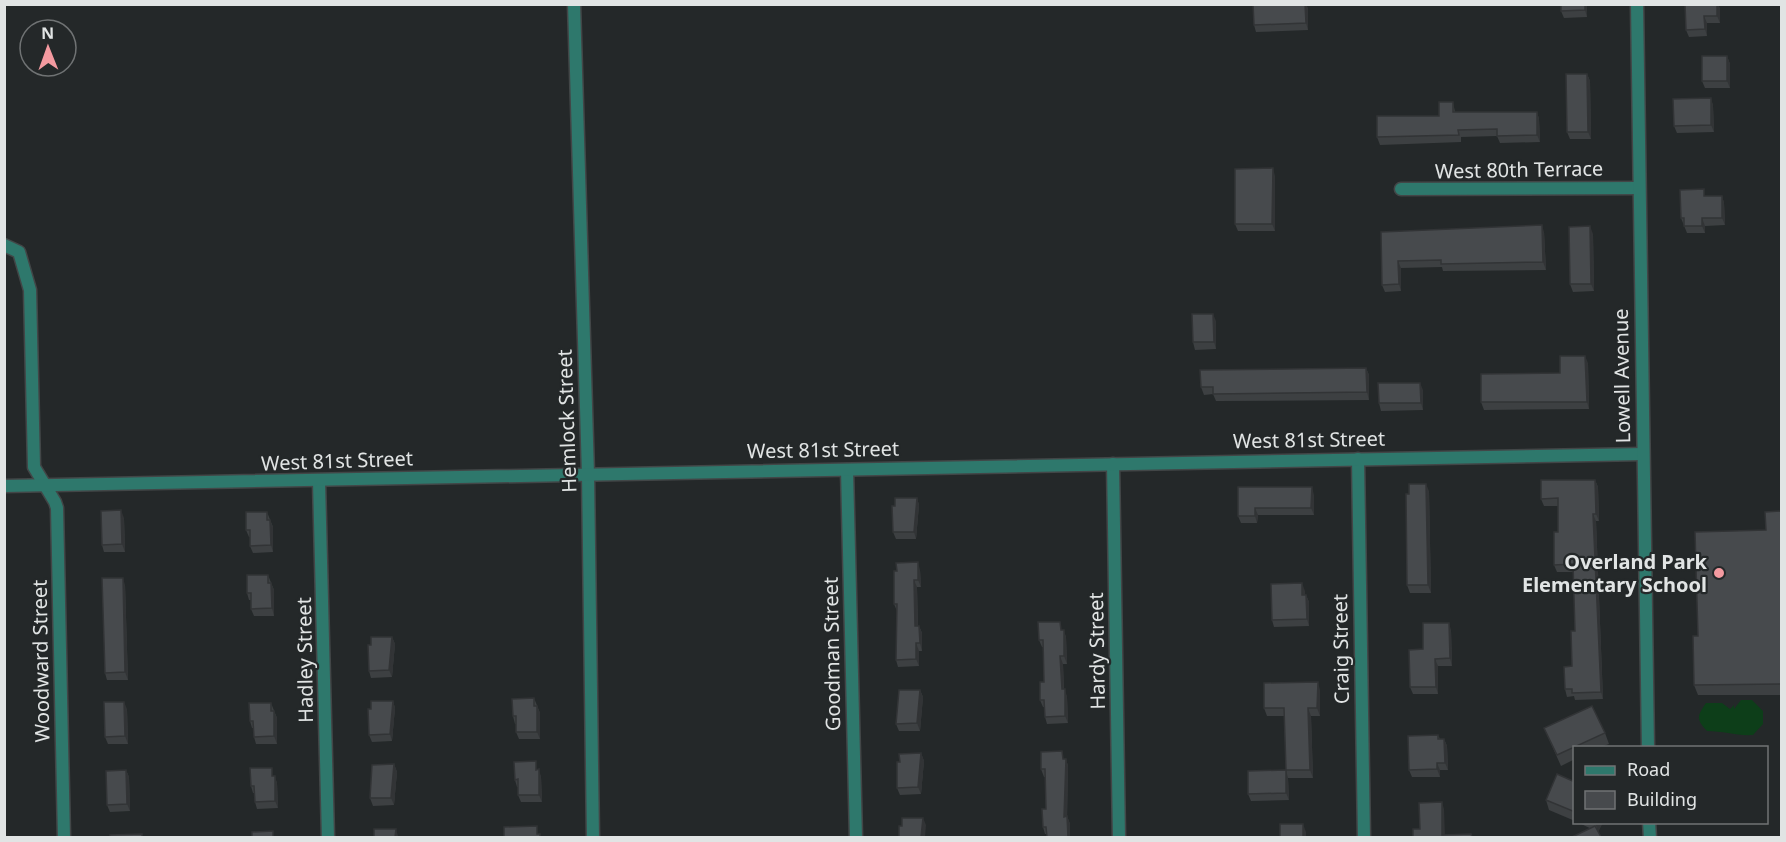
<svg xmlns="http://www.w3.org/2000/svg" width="1786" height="842" viewBox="0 0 1786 842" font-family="'Noto Sans',sans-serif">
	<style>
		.green { fill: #0d3e19 }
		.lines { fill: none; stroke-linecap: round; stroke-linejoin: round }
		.minor-casing { stroke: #424647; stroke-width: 15 }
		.tertiary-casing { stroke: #424647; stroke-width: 15 }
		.minor { stroke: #2e786c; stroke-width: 12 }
		.tertiary { stroke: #2e786c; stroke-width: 12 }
		.wall { fill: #3d4042 }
		.shaded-wall { fill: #323436 }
		.building { fill: #474a4d; stroke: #323436; stroke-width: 1.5 }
		.poi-dot { fill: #f49aa0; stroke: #242829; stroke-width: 2 }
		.labels { text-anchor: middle; stroke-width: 4.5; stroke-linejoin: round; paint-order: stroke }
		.street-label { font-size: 20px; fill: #e1e4e4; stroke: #242829 }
		.poi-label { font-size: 20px; font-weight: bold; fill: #e1e4e4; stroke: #242829; text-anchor: end }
	</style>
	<rect width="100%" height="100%" fill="#242829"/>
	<path class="green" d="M1741 700H1752L1763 711V724L1753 735C1736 736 1724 731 1707 731 1696 719 1697 716 1706 703H1722L1730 709 1734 705V709Z"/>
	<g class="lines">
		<g class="minor-casing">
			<g id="minor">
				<polyline points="574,4 588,474 593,838"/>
				<polyline points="1401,189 1639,188"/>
				<polyline points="4,245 19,252 30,290 34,467 55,502 57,508 64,838"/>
				<polyline points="1358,459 1364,838"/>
				<polyline points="1113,464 1119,838"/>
				<polyline points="847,470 856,838"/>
				<polyline points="319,482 328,838"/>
				<polyline points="4,486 1643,454"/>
			</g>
		</g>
		<g class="tertiary-casing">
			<g id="tertiary">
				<polyline points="1637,4 1648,748"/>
				<polyline points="1649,822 1650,838"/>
			</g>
		</g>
		<use href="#minor" class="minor"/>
		<use href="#tertiary" class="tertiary"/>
	</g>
	<g class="wall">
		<polygon points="1587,4 1587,17 1564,18 1561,11"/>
		<polygon points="1685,4 1718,4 1720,9 1720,23 1707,23 1707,36 1689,37 1686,30"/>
		<polygon points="1308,8 1308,30 1256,32 1254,25"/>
		<polygon points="1727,56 1730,64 1730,88 1705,88 1702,81"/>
		<polygon points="1587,74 1590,81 1591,139 1570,139 1567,132"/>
		<polygon points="1711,98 1713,106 1714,132 1677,133 1674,126"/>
		<polygon points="1453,102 1455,112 1537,112 1539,119 1540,142 1500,143 1497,136 1461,137 1461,142 1380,145 1377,137 1439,116"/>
		<polygon points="1275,176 1275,231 1238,231 1235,224"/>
		<polygon points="1707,196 1722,196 1724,203 1725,225 1705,226 1705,233 1687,233 1681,218"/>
		<polygon points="1381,232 1544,232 1546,270 1443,271 1442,267 1401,268 1401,291 1385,292 1382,285"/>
		<polygon points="1593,234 1594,291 1573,292 1570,284"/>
		<polygon points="1216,321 1216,349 1195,350 1193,342"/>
		<polygon points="1588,363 1589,409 1484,410 1481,402"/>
		<polygon points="1366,368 1369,375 1369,400 1216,401 1213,394 1204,395 1201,387"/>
		<polygon points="1423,390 1423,410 1381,411 1379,403"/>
		<polygon points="1595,480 1598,487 1599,521 1596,521 1603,699 1575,700 1574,696 1567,697 1565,689 1572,666 1575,631 1573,572 1557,572 1554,565 1558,532 1558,506 1544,506 1541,499"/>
		<polygon points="1238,487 1314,495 1314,515 1258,515 1257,523 1241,523 1238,516"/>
		<polygon points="1429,491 1431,593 1410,593 1407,585"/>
		<polygon points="917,498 919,505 916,539 896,539 893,532 895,506"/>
		<polygon points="1782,511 1782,695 1698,695 1694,685 1698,636 1766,530"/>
		<polygon points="267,512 273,527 273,552 253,553 250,546 250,537 249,537 246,530"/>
		<polygon points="124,518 125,552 104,552 102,545"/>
		<polygon points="920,570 921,587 917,587 918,626 919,626 922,633 922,651 919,651 919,666 898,667 896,660 897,611 894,604"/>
		<polygon points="268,575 274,590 274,616 254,616 251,609 251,600 249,600 247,593"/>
		<polygon points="125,585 128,680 107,680 105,673"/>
		<polygon points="1305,591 1305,595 1306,595 1309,602 1309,626 1274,627 1272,620"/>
		<polygon points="1063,630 1066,637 1067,664 1063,664 1064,689 1067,697 1068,723 1047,724 1045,717 1044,707 1043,707 1040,700 1044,682 1043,647 1042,647 1039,640"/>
		<polygon points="1451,630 1452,666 1438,666 1438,694 1413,694 1410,687"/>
		<polygon points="392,637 395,644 392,677 371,678 369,671 371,645"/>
		<polygon points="920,690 923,697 920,731 899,731 896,724"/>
		<polygon points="1320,690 1320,716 1311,716 1313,778 1288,778 1289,800 1251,801 1248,794 1286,770 1284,716 1267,716 1264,708"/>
		<polygon points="534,698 540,713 540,739 519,739 516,732 516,724 515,724 513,716"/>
		<polygon points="393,701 395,708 392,741 372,742 369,735 371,709"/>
		<polygon points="271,703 277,718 277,744 256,744 254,737 254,728 252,728 250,721"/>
		<polygon points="127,709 128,744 108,744 105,737"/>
		<polygon points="1544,728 1605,733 1609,744 1601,747 1575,747 1575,759 1561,766"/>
		<polygon points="1438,735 1440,739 1444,739 1447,746 1448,770 1440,770 1440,777 1412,777 1409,770"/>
		<polygon points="921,753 924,761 921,794 900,795 897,788 900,762"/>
		<polygon points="1066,759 1068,766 1067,816 1070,824 1070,837 1047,837 1047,834 1045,834 1043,827 1046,809 1045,777 1044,777 1041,769"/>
		<polygon points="394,764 397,772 394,805 373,806 370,798"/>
		<polygon points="538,769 541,777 542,802 521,802 518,795 518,787 517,787 515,780"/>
		<polygon points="126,770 129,777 130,811 110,812 107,805"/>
		<polygon points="274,776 277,783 278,808 257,809 255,802 254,793 253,793 251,786"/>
		<polygon points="1575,782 1575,821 1549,810 1546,800"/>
		<polygon points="1577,822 1603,822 1598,832"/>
	</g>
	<g class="shaded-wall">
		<polygon points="1305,4 1306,4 1308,8 1308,30 1306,23"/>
		<polygon points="1585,4 1587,4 1587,17 1585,10"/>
		<polygon points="1717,4 1718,4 1720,9 1720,23 1717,16"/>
		<polygon points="1704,16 1707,23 1707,36 1705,29"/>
		<polygon points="1727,56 1730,64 1730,88 1727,81"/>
		<polygon points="1587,74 1590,81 1591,139 1588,132"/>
		<polygon points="1711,98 1713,106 1714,132 1711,125"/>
		<polygon points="1537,112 1539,119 1540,142 1537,135"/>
		<polygon points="1273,168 1275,176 1275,231 1272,224"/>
		<polygon points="1722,196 1724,203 1725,225 1722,218"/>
		<polygon points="1702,218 1705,226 1705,233 1702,226"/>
		<polygon points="1542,225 1544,232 1546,270 1543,262"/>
		<polygon points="1590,226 1593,234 1594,291 1591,284"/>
		<polygon points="1398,261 1401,268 1401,291 1399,284"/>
		<polygon points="1213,314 1216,321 1216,349 1214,342"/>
		<polygon points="1585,356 1588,363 1589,409 1587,402"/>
		<polygon points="1366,368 1369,375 1369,400 1367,392"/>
		<polygon points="1420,383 1423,390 1423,410 1421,403"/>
		<polygon points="1595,480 1598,487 1599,521 1596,514"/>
		<polygon points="1426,484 1429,491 1431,593 1428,585"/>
		<polygon points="1312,487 1314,495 1314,515 1311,508"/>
		<polygon points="917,498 919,505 916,539 914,532"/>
		<polygon points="1255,508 1258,515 1257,523 1255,516"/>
		<polygon points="121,510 124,518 125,552 122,544"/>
		<polygon points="1593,514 1596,521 1603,699 1601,692"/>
		<polygon points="270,520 273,527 273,552 271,545"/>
		<polygon points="918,562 920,570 921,587 918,580"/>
		<polygon points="123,578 125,585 128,680 125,672"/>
		<polygon points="914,580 917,587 918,633 915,626"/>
		<polygon points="271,583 274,590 274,616 272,608"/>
		<polygon points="1302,583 1305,591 1305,602 1302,595"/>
		<polygon points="1306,595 1309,602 1309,626 1307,619"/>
		<polygon points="1449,623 1451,630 1452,666 1450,658"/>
		<polygon points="919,626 922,633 922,651 920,643"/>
		<polygon points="1064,630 1066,637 1067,664 1064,656"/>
		<polygon points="392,637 395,644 392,677 389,670"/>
		<polygon points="916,643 919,651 919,666 916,659"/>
		<polygon points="1060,656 1063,664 1064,697 1062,689"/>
		<polygon points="1435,659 1438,666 1438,694 1436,687"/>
		<polygon points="1318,682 1320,690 1320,716 1317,708"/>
		<polygon points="1065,689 1067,697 1068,723 1065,716"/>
		<polygon points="920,690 923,697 920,731 917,723"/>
		<polygon points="393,701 395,708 392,741 390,734"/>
		<polygon points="124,702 127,709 128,744 125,736"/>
		<polygon points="537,706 540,713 540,739 537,732"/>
		<polygon points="1308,708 1311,716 1313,778 1310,770"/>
		<polygon points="274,711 277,718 277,744 274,736"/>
		<polygon points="1444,739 1447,746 1448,770 1445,763"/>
		<polygon points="921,753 924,761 921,794 918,787"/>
		<polygon points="1066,759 1068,766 1067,824 1064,817"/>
		<polygon points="1437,763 1440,770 1440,777 1437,769"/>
		<polygon points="394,764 397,772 394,805 391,798"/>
		<polygon points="539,769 541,777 542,802 539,795"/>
		<polygon points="126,770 129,777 130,811 127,804"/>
		<polygon points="1286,770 1288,778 1289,800 1286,793"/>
		<polygon points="275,776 277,783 278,808 275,801"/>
		<polygon points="1442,802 1444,809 1445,837 1442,835"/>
		<polygon points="1067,816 1070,824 1070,837 1068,837"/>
		<polygon points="923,818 926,825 925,837 921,837"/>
		<polygon points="1595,822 1603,822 1598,832"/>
		<polygon points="1303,824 1306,832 1306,837 1303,837"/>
		<polygon points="396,829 398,836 398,837 395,837"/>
	</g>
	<g class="building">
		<polygon points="1253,4 1305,4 1306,23 1254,25"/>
		<polygon points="1561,4 1585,4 1585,10 1561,11"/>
		<polygon points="1685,4 1717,4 1717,16 1704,16 1705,29 1686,30"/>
		<rect x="1702" y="56" width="25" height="25"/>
		<polygon points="1566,74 1587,74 1588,132 1567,132"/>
		<polygon points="1711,98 1711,125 1674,126 1673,99"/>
		<polygon points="1439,102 1453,102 1453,112 1537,112 1537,135 1497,136 1497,129 1458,130 1459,135 1377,137 1377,116 1439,116"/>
		<polygon points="1273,168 1272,224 1235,224 1235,169"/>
		<polygon points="1704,189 1704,196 1722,196 1722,218 1702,218 1702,226 1684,226 1684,218 1681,218 1680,190"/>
		<polygon points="1542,225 1543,262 1441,264 1441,260 1398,261 1399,284 1382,285 1381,232"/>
		<polygon points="1590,226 1591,284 1570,284 1569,227"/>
		<polygon points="1192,314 1213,314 1214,342 1193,342"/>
		<polygon points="1560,356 1585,356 1587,402 1481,402 1481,374 1560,373"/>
		<polygon points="1366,368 1367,392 1213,394 1213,387 1201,387 1200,370"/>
		<polygon points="1378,383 1420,383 1421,403 1379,403"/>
		<polygon points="1541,480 1595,480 1596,514 1593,514 1601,692 1572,693 1572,689 1565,689 1564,667 1572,666 1571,631 1575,631 1573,564 1554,565 1554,532 1558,532 1558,498 1541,499"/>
		<polygon points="1409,484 1426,484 1428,585 1407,585 1406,494 1409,494"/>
		<polygon points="1238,487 1312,487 1311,508 1255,508 1255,516 1238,516"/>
		<polygon points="895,498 917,498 914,532 893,532 892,506 895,506"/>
		<polygon points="121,510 122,544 102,545 101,511"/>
		<polygon points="1782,511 1782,684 1694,685 1693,636 1698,636 1695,532 1766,530 1765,512"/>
		<polygon points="246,512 267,512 267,520 270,520 271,545 250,546 250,530 246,530"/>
		<polygon points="918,562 918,580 914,580 915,626 919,626 920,643 916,643 916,659 896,660 897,604 894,604 894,571 897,571 896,563"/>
		<polygon points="247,575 268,575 268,583 271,583 272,608 251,609 251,593 247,593"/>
		<polygon points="102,578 123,578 125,672 105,673"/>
		<polygon points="1302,583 1302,595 1306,595 1307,619 1272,620 1271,584"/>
		<polygon points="1038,622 1060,622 1061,630 1064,630 1064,656 1060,656 1062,689 1065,689 1065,716 1045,717 1044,700 1040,700 1040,682 1044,682 1043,640 1039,640"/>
		<polygon points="1423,623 1449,623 1450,658 1435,659 1436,687 1410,687 1409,650 1423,649"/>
		<polygon points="371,637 392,637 389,670 369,671 368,645 371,645"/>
		<polygon points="1318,682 1317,708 1308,708 1310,770 1286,770 1284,708 1264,708 1264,683"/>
		<polygon points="899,690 920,690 917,723 896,724"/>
		<polygon points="534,698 534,706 537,706 537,732 516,732 516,716 513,716 512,699"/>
		<polygon points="371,701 393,701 390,734 369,735 368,709 371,709"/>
		<polygon points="104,702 124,702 125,736 105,737"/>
		<polygon points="249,703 271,703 271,711 274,711 274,736 254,737 253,721 250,721"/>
		<polygon points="1592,706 1605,733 1557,755 1544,728"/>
		<polygon points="1438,735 1438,739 1444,739 1445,763 1437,763 1437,769 1409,770 1408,736"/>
		<polygon points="1062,751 1063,759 1066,759 1064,817 1067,816 1068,837 1047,837 1046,827 1043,827 1042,809 1046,809 1045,769 1041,769 1041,752"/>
		<polygon points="921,753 918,787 897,788 897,762 900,762 899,754"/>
		<polygon points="536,761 536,770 539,769 539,795 518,795 518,779 515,780 514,762"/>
		<polygon points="394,764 391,798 370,798 372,765"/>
		<polygon points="250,768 272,768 272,776 275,776 275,801 255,802 254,786 251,786"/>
		<polygon points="126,770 127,804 107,805 106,771"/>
		<polygon points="1286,770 1286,793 1248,794 1248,771"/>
		<polygon points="1557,774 1575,782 1575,812 1546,800"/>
		<polygon points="1442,802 1442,835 1471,834 1472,837 1413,837 1413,829 1420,829 1419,803"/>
		<polygon points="902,818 923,818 921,837 899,837 899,826 902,826"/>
		<rect x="1280" y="824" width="23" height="13"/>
		<polygon points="537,826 537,834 540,834 540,837 504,837 504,827"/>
		<polygon points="1595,826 1601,837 1572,837"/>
		<polygon points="374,829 396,829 395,837 371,837 374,837"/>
		<polygon points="273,831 273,837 252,837 252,832"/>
		<polygon points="142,834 142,837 110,837 110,835"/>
	</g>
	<circle class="poi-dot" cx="1719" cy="573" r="6"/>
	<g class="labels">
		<g class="street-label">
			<text transform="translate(1519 170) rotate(-1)" y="7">West 80th Terrace</text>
			<text transform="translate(1622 376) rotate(-91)" y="7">Lowell Avenue</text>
			<text transform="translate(567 421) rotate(-92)" y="7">Hemlock Street</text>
			<text transform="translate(1309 440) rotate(-1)" y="7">West 81st Street</text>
			<text transform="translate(823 450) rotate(-1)" y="7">West 81st Street</text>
			<text transform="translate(337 461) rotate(-2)" y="7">West 81st Street</text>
			<text transform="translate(1341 649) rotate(-91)" y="7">Craig Street</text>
			<text transform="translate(1097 651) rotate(-91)" y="7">Hardy Street</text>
			<text transform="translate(832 654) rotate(-91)" y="7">Goodman Street</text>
			<text transform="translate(305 660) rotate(-91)" y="7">Hadley Street</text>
			<text transform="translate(41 661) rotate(-91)" y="7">Woodward Street</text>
		</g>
		<g class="poi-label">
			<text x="1707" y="569">Overland Park<tspan x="1707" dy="23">Elementary School</tspan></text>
		</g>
	</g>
	<rect width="1786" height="842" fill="none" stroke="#e1e4e4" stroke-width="12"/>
	<rect x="1573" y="746" width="195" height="78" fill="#242829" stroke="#707374" stroke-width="1.5"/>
	<rect x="1585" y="766" width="30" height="9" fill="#2e786c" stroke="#707374" stroke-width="1.5"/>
	<text x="1627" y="776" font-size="18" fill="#e1e4e4">Road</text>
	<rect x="1585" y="791" width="30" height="18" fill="#474a4d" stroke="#707374" stroke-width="1.5"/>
	<text x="1627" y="806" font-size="18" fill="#e1e4e4">Building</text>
	<g transform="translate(48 48) rotate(359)"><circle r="28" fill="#242829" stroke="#707374" stroke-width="1.5"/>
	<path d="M0-4.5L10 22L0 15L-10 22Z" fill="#f49aa0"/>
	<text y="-9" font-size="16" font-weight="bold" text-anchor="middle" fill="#e1e4e4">N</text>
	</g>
</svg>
